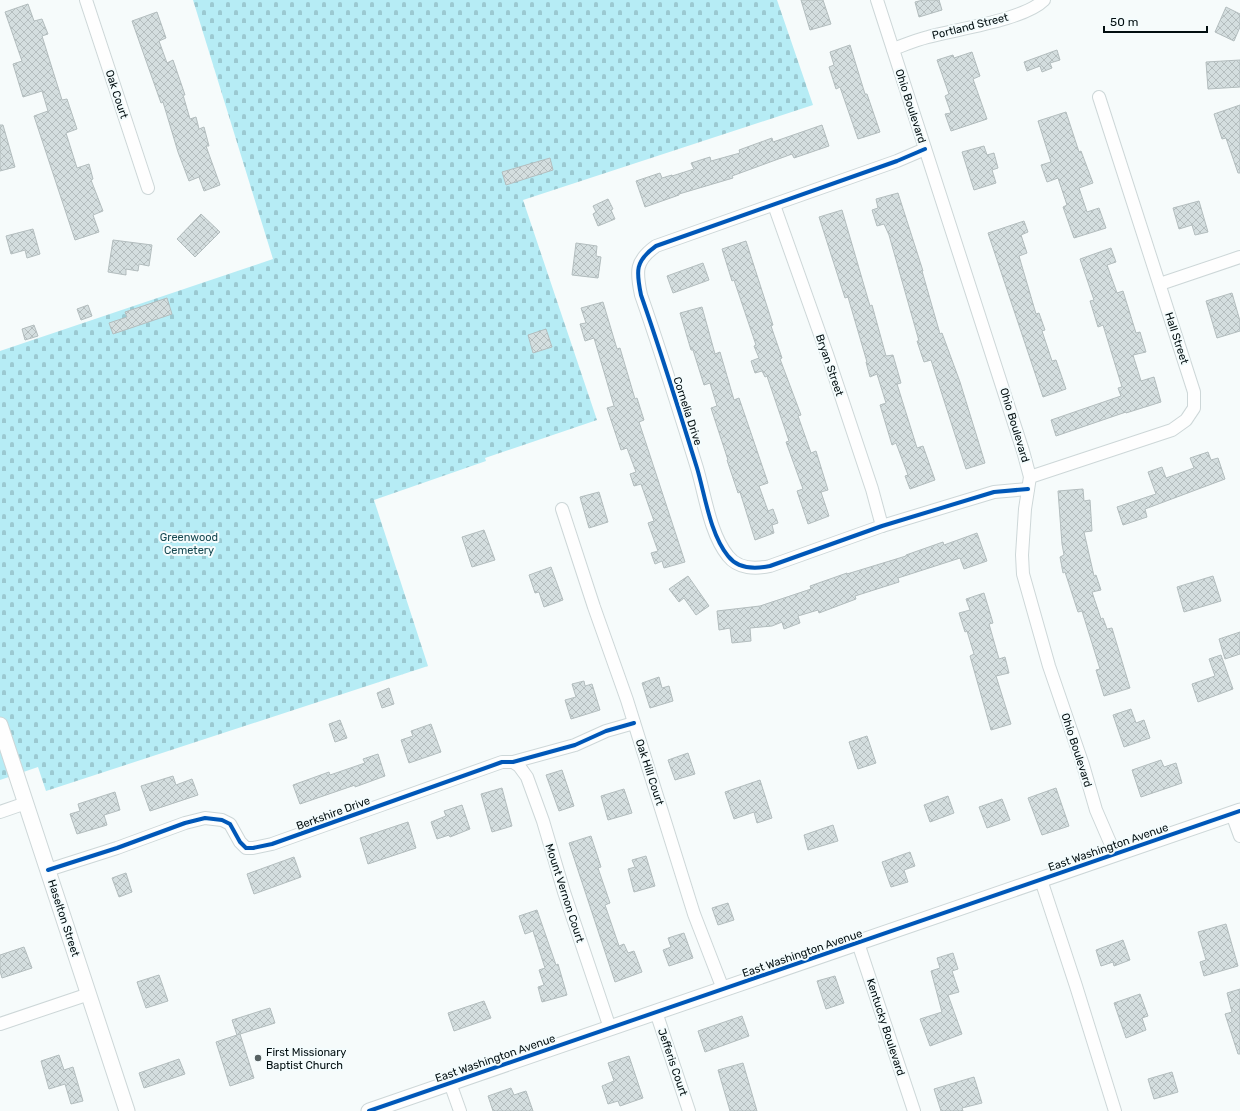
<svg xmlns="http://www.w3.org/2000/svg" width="1240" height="1111" viewBox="0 0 1240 1111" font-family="Rubik,sans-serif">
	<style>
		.cemetery { fill: url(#cemetery-stones) }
		.building { fill: url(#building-cross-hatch); stroke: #b3bdbe }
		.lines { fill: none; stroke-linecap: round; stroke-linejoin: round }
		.minor-casing { stroke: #cdd7d8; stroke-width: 14 }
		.tertiary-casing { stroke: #cdd7d8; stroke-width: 17 }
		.minor { stroke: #fefefe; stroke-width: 12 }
		.tertiary { stroke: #fefefe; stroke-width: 15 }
		.cycleway-casing { stroke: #f4fcfd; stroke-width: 6 }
		.cycleway { stroke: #0057b8; stroke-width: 4 }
		.poi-dot { fill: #576162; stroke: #f4fcfd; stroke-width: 1.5 }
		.labels { text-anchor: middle; stroke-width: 4; stroke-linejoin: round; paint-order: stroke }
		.street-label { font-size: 11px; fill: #020e10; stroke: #f4fcfd }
		.park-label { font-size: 11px; fill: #154850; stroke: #f4fcfd }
		.poi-label { font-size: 11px; fill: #020e10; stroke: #f4fcfd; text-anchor: start }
	</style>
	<defs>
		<pattern id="cemetery-stones" width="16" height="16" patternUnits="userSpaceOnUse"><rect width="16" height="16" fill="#b6ecf5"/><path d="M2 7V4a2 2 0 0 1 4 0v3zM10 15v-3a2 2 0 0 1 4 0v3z" fill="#9bc9d1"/></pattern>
		<pattern id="building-cross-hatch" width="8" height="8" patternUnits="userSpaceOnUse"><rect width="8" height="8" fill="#d4dedf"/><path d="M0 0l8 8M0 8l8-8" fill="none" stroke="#b4bdbe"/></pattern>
	</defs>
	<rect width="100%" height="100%" fill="#f6fbfb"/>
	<polygon class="cemetery" points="193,0 777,0 813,105 523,200 597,420 485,458 486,461 374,500 428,666 46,791 38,767 0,780 0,351 273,259"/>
	<g class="building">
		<polygon points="801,0 823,0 831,24 810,30"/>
		<polygon points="923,0 939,0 942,10 919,17 915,2"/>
		<polygon points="28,4 34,21 42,19 48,34 42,36 62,100 67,99 77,129 66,133 77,168 89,164 93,179 91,180 103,211 93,215 99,232 75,240 34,116 48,111 42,91 23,97 13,64 22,61 5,12"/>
		<polygon points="1226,7 1240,14 1240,27 1234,41 1215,32"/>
		<polygon points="157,12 166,38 159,41 167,63 173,60 185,95 183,95 190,119 196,117 199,129 204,127 209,146 206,146 220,185 204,191 199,177 189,181 178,152 163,102 161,103 132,21"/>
		<polygon points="850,45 865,94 867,94 880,132 858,139 840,87 836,89 829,67 834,65 830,52"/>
		<polygon points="1057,50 1060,60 1050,63 1052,68 1042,72 1040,66 1027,71 1024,62"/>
		<polygon points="972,52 980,76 973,79 987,119 951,131 945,114 951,113 945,96 949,94 937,60 953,55 954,58"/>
		<polygon points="1240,60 1240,87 1208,89 1206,62"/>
		<polygon points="1240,105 1240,173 1238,173 1226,138 1222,139 1214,114"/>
		<polygon points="1066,112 1079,152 1081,151 1093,183 1079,188 1087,212 1099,208 1106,228 1074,238 1063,207 1067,205 1058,178 1047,182 1041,165 1051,162 1038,121"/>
		<polygon points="0,125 3,125 15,167 0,171"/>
		<polygon points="822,125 829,146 794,158 792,154 732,176 733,178 679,194 679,195 645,207 636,181 660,173 662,178 672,175 672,176 694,169 691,163 710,157 711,161 740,153 739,150 772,138 773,142"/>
		<polygon points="984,146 987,155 994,153 998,168 992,170 996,183 974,190 962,152"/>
		<polygon points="550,158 553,170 506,185 502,172"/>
		<polygon points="898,193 923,271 922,271 940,334 942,333 960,382 985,463 966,469 931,360 924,362 917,341 919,341 889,235 884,224 877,226 872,210 878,208 876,199"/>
		<polygon points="608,199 613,209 611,210 615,219 598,226 593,214 596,212 593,206"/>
		<polygon points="1199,201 1208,232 1195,235 1192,225 1179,229 1173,208"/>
		<polygon points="842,210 870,306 872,305 886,356 893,355 901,383 897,384 917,448 923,446 935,480 910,489 905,476 908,475 896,443 892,445 880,405 886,403 877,374 870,377 866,362 867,362 848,297 845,298 819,217"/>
		<polygon points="201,214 220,232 195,257 177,239"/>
		<polygon points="1024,221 1028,232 1021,235 1027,253 1019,256 1036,314 1039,313 1045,330 1042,331 1052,361 1056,360 1066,389 1043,397 988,233"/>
		<polygon points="33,229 40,254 27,258 25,250 11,254 6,236"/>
		<polygon points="113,240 152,245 149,266 139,264 138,271 126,269 126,275 108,272"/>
		<polygon points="746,241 773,325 771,326 782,358 780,359 801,415 798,416 811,453 816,451 828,490 821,492 829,516 808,524 797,491 803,489 786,442 789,441 767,376 765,377 762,371 755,373 751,361 759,358 754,346 756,345 734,280 732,281 722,249"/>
		<polygon points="576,243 597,246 596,256 601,257 598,278 572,275"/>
		<polygon points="1111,248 1116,262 1107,265 1117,293 1123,291 1136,333 1140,332 1146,352 1133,355 1141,381 1154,377 1161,402 1126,413 1126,412 1056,436 1051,420 1121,396 1118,388 1122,387 1103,325 1098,327 1090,301 1094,300 1080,259"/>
		<polygon points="703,263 709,280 673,293 667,276"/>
		<polygon points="1232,293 1240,321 1240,331 1217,338 1206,301"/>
		<polygon points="167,298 172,314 113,334 109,323 127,317 125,312"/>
		<polygon points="603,302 617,349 620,348 635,399 637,398 644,420 639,422 685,562 664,568 662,561 655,564 651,553 658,551 648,523 654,521 641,484 634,486 630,474 636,472 627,448 621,450 607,408 614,406 594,338 585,341 580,324 586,323 581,308"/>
		<polygon points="88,305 92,316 81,320 77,309"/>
		<polygon points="702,307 715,354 720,352 734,400 739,398 768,483 759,486 768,511 773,509 778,523 772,525 774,533 755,540 740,492 738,493 727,460 728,460 711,408 717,406 710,383 704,385 693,350 691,350 680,313"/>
		<polygon points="34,325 38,336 25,340 22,329"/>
		<polygon points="546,329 552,347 533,353 528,335"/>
		<polygon points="1208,452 1211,460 1218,458 1225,479 1145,509 1147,517 1123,525 1117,507 1156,494 1148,472 1162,467 1166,478 1194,468 1190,458"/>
		<polygon points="1083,489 1084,501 1090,500 1092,531 1084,532 1094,576 1096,575 1101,590 1092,592 1101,619 1103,618 1107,629 1112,628 1130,688 1104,696 1096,670 1100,669 1082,611 1078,612 1065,572 1063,573 1060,557 1064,555 1062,544 1058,491"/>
		<polygon points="599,492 608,522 589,528 580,497"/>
		<polygon points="484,530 495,560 472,567 462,537"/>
		<polygon points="977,533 987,561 964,569 960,558 898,578 899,582 855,596 856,599 819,613 818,610 798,616 800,623 784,629 782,622 772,626 750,628 751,641 732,643 730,628 719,630 717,611 760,606 811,589 810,586 847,573 847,574 906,556 906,555 943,542 944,545"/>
		<polygon points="551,567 563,600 544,607 539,592 535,593 529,575"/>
		<polygon points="688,576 709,606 696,615 684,598 679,602 669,589"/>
		<polygon points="1213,576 1221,601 1184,612 1177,587"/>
		<polygon points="984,593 993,623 989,624 999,659 1005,657 1009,673 996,676 1011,724 991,730 970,656 974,654 967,631 965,632 959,613 970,610 966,599"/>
		<polygon points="1240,632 1240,654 1225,659 1219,639"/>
		<polygon points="1221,655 1233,689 1198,702 1192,684 1215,676 1209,659"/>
		<polygon points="659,677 662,688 669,686 673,701 650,708 642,683"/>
		<polygon points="584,681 585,686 592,684 600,710 571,719 565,700 576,697 572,684"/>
		<polygon points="389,688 394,704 382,708 377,693"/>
		<polygon points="1131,709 1136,723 1144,720 1150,738 1124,747 1113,715"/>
		<polygon points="340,720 347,738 335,742 329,724"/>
		<polygon points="431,724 441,752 409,763 401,740 413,736 411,731"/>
		<polygon points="867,736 876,763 858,769 849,742"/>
		<polygon points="688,753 695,774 675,780 668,760"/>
		<polygon points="378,754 385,776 355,787 355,785 300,804 293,785 329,772 330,775 365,763 363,759"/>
		<polygon points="1161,760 1164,767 1176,763 1182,783 1141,797 1132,770"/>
		<polygon points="562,770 574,806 559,811 546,775"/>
		<polygon points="173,776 176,785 192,779 198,795 150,811 141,786"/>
		<polygon points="760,780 772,818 757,823 754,812 734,819 725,792"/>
		<polygon points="502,788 512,826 492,832 481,794"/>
		<polygon points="1056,788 1069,826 1042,835 1028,798"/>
		<polygon points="624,789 632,813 608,820 601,796"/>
		<polygon points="115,792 120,810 104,815 107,825 77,834 70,814 80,811 78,804"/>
		<polygon points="948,796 954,813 930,822 924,805"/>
		<polygon points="1002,799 1010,820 987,828 979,807"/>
		<polygon points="462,805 470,829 450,837 449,835 437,839 431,822 446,816 444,811"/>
		<polygon points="408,822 416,848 368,864 360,838"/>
		<polygon points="833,825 838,841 808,850 804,835"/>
		<polygon points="591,836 601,867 598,868 610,903 605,905 619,946 624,944 628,953 634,951 642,972 615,982 569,843"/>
		<polygon points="910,852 915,866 904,870 908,882 891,887 882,862"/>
		<polygon points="646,856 655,886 634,892 628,869 635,867 632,860"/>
		<polygon points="294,857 301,877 254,894 247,874"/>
		<polygon points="126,873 132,892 119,897 112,878"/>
		<polygon points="728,903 734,920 718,925 712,908"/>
		<polygon points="537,910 556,965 558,964 567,995 542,1002 538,987 544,985 539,970 545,968 533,931 525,934 519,916"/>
		<polygon points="1226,924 1238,966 1204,976 1200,962 1206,960 1198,932"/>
		<polygon points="684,933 693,958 669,966 663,950 671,947 668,938"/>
		<polygon points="1123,940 1130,960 1114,966 1113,962 1101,966 1096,950"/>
		<polygon points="24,947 32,968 2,978 0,971 0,955"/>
		<polygon points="953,953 958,969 952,971 959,992 948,995 962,1034 930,1046 920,1019 942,1012 931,971 940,968 937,958"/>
		<polygon points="159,975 168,1001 146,1008 137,982"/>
		<polygon points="835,976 844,1003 826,1009 817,981"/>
		<polygon points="1240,989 1240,1054 1238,1054 1225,1014 1232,1012 1227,993"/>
		<polygon points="1140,994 1148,1016 1142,1018 1146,1030 1126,1038 1114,1003"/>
		<polygon points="484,1001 491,1018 454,1031 448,1013"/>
		<polygon points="270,1008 275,1023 237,1035 232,1020"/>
		<polygon points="742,1016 749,1036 705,1052 698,1031"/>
		<polygon points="240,1034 254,1078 230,1086 216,1042"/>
		<polygon points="59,1055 64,1070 73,1067 83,1101 71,1104 65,1084 49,1089 41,1061"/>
		<polygon points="629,1056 643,1098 620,1106 618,1101 608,1104 602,1086 614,1081 608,1063"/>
		<polygon points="179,1059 185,1074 144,1088 139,1073"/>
		<polygon points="743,1063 757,1111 730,1111 718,1070"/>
		<polygon points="1172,1072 1178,1092 1154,1099 1148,1079"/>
		<polygon points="974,1077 982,1103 962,1108 963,1111 941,1111 934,1089"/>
		<polygon points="511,1088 514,1095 526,1091 533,1111 493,1111 488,1096"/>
	</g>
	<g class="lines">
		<g class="minor-casing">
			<g id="minor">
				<polyline points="86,0 148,188"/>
				<polyline points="877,0 1023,451 1030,477 1025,509 1022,555 1023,574 1049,666 1083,765 1096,810 1115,854"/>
				<path d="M893 49C904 45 916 40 928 37 957 29 1024 20 1044 0"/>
				<path d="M925 149 897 161 656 246C635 261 636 271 641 295 661 352 679 410 697 468 705 495 710 534 728 556 738 569 756 569 770 566L882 526 994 492 1028 489"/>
				<polyline points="774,205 827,354 872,489 882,526"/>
				<polyline points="1160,284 1240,257"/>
				<polyline points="1030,477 1172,430 1186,420 1194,408 1194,392 1099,97"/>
				<polyline points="562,509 594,607 627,700 694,914 723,989"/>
				<polyline points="513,762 519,766 527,777 543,821 564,892 610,1028"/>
				<polyline points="0,812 26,803"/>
				<polyline points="1232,814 1240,836"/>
				<polyline points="48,870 117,848 185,823 205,818 222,820 230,824 240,842 246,848 253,848 272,844 502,762 513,762 575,745 606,731 634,723"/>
				<polyline points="1041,880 1076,986 1115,1111"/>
				<polyline points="858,943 914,1111"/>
				<polyline points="656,1012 689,1111"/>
				<polyline points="0,1024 89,994"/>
				<polyline points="450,1083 460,1111"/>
			</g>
		</g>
		<g class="tertiary-casing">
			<g id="tertiary">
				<polyline points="0,725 127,1111"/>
				<polyline points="369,1111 1240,811"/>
			</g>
		</g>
		<use href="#minor" class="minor"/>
		<use href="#tertiary" class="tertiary"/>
		<g class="cycleway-casing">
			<g id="cycleway">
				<path d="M925 149 897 161 656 246C635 261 636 271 641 295 661 352 679 410 697 468 705 495 710 534 728 556 738 569 756 569 770 566L882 526 994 492 1028 489"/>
				<polyline points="48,870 117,848 185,823 205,818 222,820 230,824 240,842 246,848 253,848 272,844 502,762 513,762 575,745 606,731 634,723"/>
				<polyline points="369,1111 1240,811"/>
			</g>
		</g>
		<use href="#cycleway" class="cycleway"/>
	</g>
	<circle class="poi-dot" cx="258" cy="1058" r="4"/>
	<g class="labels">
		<g class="street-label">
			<text transform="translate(970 26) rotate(-14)" y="4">Portland Street</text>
			<text transform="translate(117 94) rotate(72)" y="4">Oak Court</text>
			<text transform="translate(911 106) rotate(72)" y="4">Ohio Boulevard</text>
			<text transform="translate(1177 338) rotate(72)" y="4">Hall Street</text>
			<text transform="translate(830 365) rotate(71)" y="4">Bryan Street</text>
			<text transform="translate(688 411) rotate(72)" y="4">Cornelia Drive</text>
			<text transform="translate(1015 425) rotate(73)" y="4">Ohio Boulevard</text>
			<text transform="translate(1077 750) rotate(72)" y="4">Ohio Boulevard</text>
			<text transform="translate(650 772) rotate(72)" y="4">Oak Hill Court</text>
			<text transform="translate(333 813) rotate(-20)" y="4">Berkshire Drive</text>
			<text transform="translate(1108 847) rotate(-19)" y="4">East Washington Avenue</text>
			<text transform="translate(565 893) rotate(72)" y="4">Mount Vernon Court</text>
			<text transform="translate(64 918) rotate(72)" y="4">Haselton Street</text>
			<text transform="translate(802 953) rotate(-19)" y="4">East Washington Avenue</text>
			<text transform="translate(886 1027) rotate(72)" y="4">Kentucky Boulevard</text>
			<text transform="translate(495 1058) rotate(-19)" y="4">East Washington Avenue</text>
			<text transform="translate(673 1062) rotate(71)" y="4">Jefferis Court</text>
		</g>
		<g class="park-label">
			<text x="189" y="541">Greenwood<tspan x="189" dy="13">Cemetery</tspan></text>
		</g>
		<g class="poi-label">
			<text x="266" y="1056">First Missionary<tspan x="266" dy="13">Baptist Church</tspan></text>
		</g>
	</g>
	<path d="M1104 26v6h103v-6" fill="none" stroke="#020e10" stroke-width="2"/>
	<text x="1110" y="26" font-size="12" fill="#020e10" stroke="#f4fcfd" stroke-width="3" paint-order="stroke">50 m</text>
</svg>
